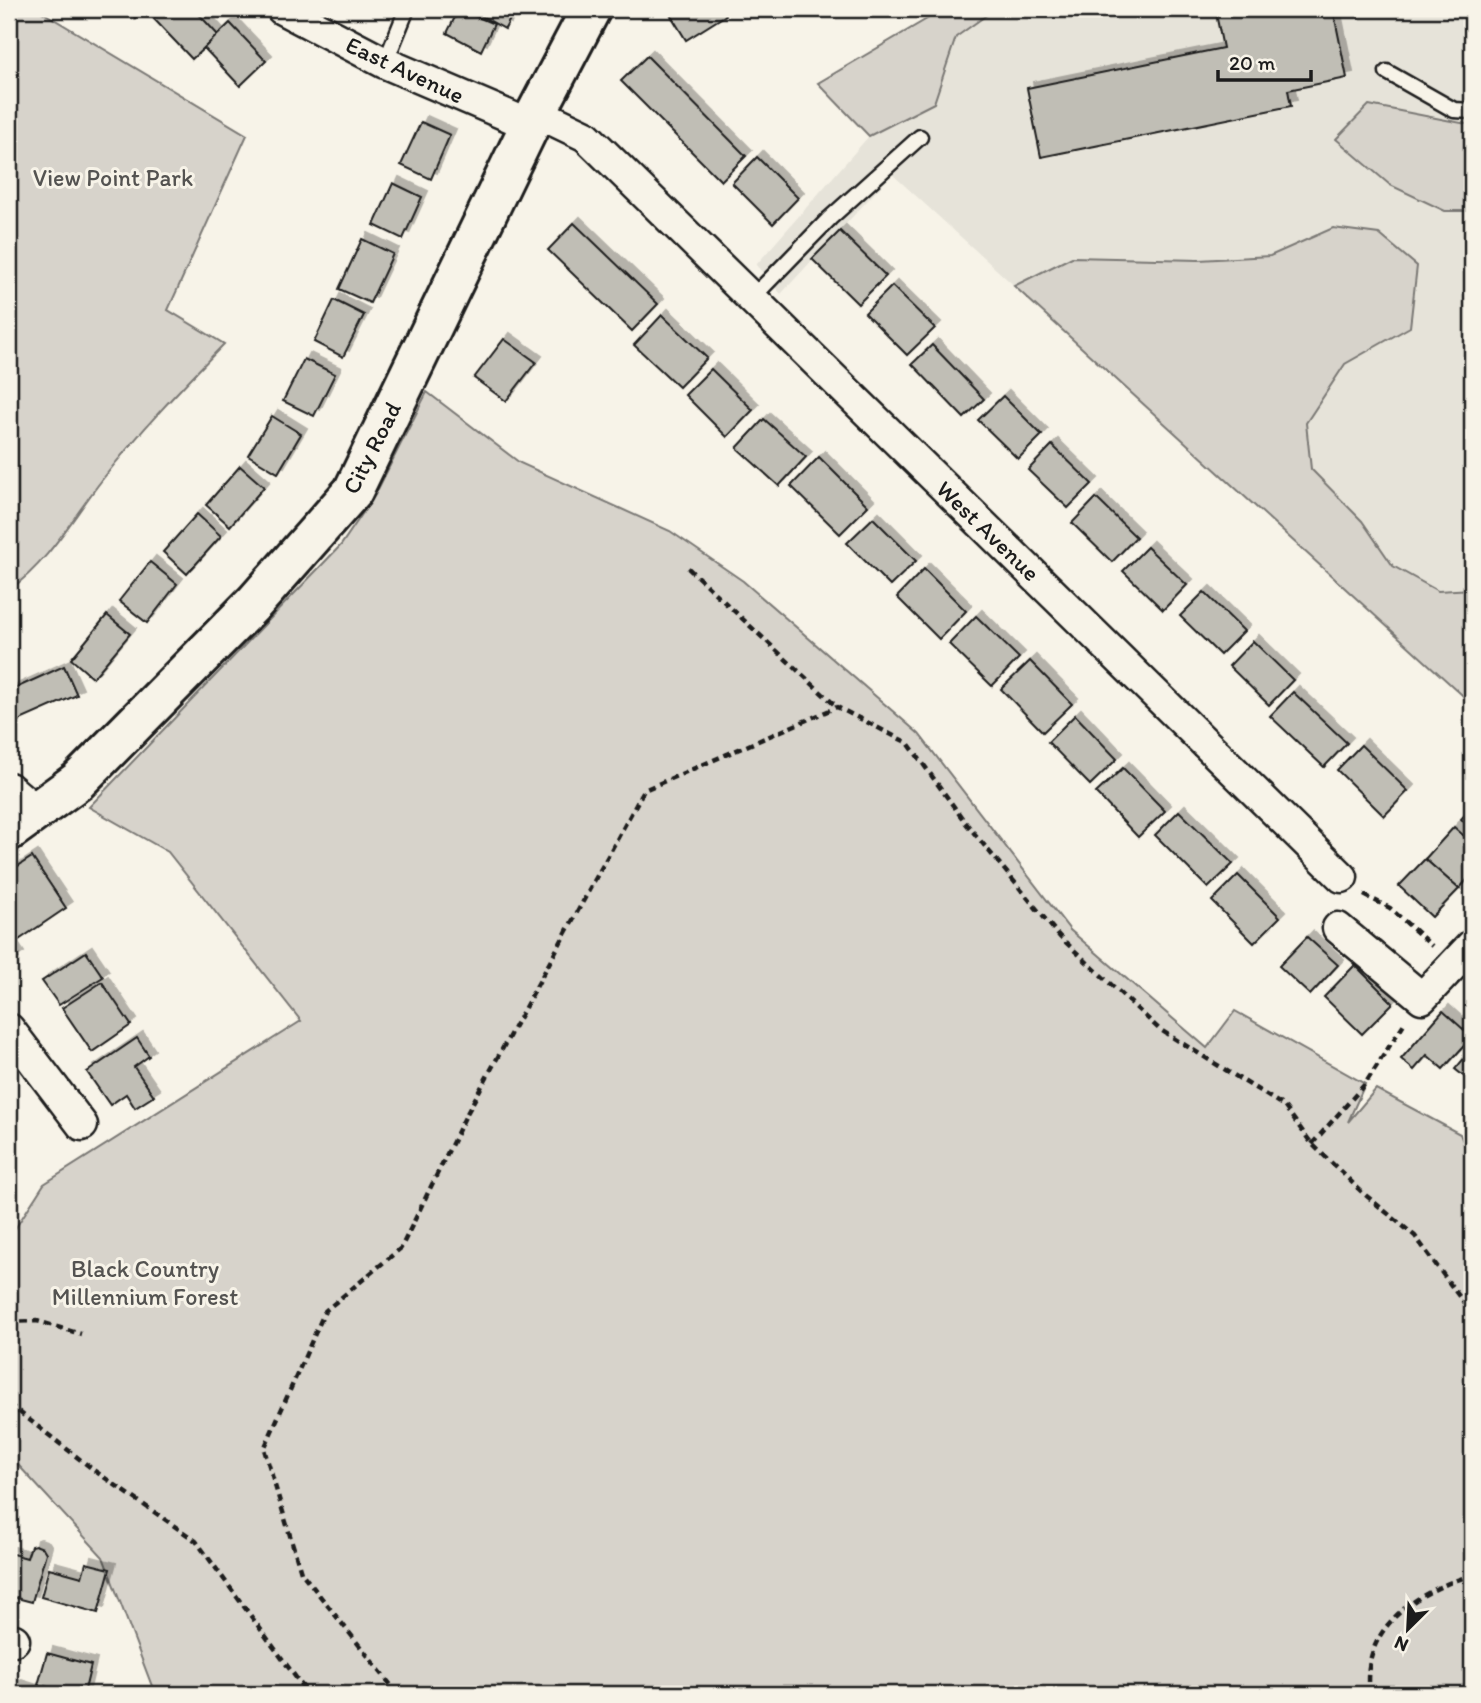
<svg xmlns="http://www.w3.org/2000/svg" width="1481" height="1703" viewBox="0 0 1481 1703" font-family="Itim,sans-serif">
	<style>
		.built { fill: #e6e3d9 }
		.green { fill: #d7d3cb; stroke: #7a7874; stroke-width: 2 }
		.building { fill: #c0beb5; stroke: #1c1c1c; stroke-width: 2; filter: url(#shadow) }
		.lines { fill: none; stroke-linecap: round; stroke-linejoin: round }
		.lane-casing { stroke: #1c1c1c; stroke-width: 19 }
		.street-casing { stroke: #1c1c1c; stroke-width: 35 }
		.secondary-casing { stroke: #1c1c1c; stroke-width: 44 }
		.path { stroke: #1c1c1c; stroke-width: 4.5; stroke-dasharray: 7 5; stroke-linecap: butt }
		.lane { stroke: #f7f3e8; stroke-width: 14 }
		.street { stroke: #f7f3e8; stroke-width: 30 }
		.secondary { stroke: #f7f3e8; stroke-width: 38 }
		.labels { text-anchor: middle; stroke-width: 6; stroke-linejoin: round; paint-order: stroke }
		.street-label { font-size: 24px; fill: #1c1c1c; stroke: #f7f3e8 }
		.park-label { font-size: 24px; fill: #545351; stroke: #f7f3e8 }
	</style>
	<defs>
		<filter id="shadow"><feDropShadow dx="6" dy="-6" stdDeviation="0" flood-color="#0004"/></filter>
	</defs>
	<rect width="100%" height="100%" fill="#f7f3e8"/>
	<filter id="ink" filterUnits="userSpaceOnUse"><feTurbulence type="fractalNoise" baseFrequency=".0143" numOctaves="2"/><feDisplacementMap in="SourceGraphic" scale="14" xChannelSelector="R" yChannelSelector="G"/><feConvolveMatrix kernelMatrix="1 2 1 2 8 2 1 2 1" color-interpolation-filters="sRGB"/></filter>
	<g filter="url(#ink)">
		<polygon class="built" points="944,9 1472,9 1472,704 892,174 781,294 756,265 869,136 818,83"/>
		<g class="green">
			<path d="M9 9H37L247 135 168 310 224 344C181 388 140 431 102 480 73 517 49 562 9 590Z"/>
			<polygon points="944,9 995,9 956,37 934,103 869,136 818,83"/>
			<polygon points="1369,105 1472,125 1472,211 1445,211 1390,185 1336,139"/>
			<polygon points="1333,228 1379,234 1417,266 1410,327 1345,364 1306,423 1311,469 1362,521 1393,566 1438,591 1472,589 1472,704 1014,286 1072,257 1199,260 1270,256"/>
			<polygon points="427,392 520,463 670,531 743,581 919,734 1070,930 1207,1048 1235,1011 1365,1084 1348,1122 1376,1089 1460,1134 1472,1164 1472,1694 155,1694 103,1557 9,1455 9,1238 44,1184 301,1021 168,852 89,807 341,545 375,495"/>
		</g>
		<g class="building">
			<polygon points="127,9 145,9 135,18"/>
			<polygon points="163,9 194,9 218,35 192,59 153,18"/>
			<polygon points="459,9 494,24 481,51 447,33"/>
			<polygon points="469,9 515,9 505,29"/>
			<polygon points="667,9 723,9 726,15 686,40"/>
			<polygon points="1215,9 1333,9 1347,78 1288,90 1291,106 1041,157 1027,88 1223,48"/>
			<polygon points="230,23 266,61 240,86 204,48"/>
			<polygon points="647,56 746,156 721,181 621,81"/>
			<polygon points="421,122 450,135 431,179 401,165"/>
			<polygon points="757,157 798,198 773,224 732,183"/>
			<polygon points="393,183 422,197 403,239 374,225"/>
			<polygon points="574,223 658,304 632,331 548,250"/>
			<polygon points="840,231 886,276 858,304 812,259"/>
			<polygon points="362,239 393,254 370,303 339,289"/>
			<polygon points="892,286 935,328 907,355 865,313"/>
			<polygon points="334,300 364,315 343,357 314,342"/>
			<polygon points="662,315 707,358 679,387 634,345"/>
			<polygon points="504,339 536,362 506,401 474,378"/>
			<polygon points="932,345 984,399 964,418 912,364"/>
			<polygon points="304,359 335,374 314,416 283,401"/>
			<polygon points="711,369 753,410 727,437 685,395"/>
			<polygon points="1003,396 1042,435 1018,459 978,420"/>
			<polygon points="272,416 301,434 278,473 248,455"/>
			<polygon points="764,419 806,457 779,486 737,448"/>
			<polygon points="1052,445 1092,484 1068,508 1028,470"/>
			<polygon points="819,457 868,506 840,534 791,486"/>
			<polygon points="240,466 264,487 230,526 206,505"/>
			<polygon points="1096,498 1136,537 1112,562 1072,523"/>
			<polygon points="197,514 221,536 187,574 163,552"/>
			<polygon points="873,518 916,561 890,586 847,543"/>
			<polygon points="1147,547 1187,585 1163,610 1123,571"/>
			<polygon points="150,562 177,584 147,623 119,601"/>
			<polygon points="924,569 966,611 939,639 897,597"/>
			<polygon points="1204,592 1244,631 1220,655 1180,616"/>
			<polygon points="107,615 130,634 93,678 71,659"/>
			<polygon points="976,616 1019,658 992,686 949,644"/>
			<polygon points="1253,641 1293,680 1269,705 1229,666"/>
			<polygon points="1030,661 1072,704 1043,732 1001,689"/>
			<polygon points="64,666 77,695 16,722 9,705 9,691"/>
			<polygon points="1293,692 1347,743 1324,767 1270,716"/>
			<polygon points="1075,715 1117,759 1090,785 1048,742"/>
			<polygon points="1361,745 1408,791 1384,816 1337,770"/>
			<polygon points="1123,768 1165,811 1138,837 1096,793"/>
			<polygon points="1472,807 1472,830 1461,819"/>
			<polygon points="1179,811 1233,864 1208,888 1155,835"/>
			<polygon points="1454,827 1472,843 1472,874 1459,889 1425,859"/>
			<polygon points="32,857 66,908 10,946 18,958 9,964 9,872"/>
			<polygon points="1425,859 1459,889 1432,917 1399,886"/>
			<polygon points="1238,875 1280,917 1254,943 1212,901"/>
			<polygon points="1307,937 1338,965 1310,995 1279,966"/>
			<polygon points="86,952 103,977 59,1005 42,981"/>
			<polygon points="1355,965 1393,1003 1362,1034 1324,997"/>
			<polygon points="102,982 131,1025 92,1052 62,1008"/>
			<polygon points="1443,1011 1472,1037 1443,1069 1427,1055 1414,1070 1401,1059"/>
			<polygon points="137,1038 149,1056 134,1067 154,1096 135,1108 126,1094 110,1105 87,1072"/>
			<polygon points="1472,1049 1472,1083 1455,1069"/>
			<polygon points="35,1545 43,1548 46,1553 32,1602 9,1596 9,1553 27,1558 31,1546"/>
			<polygon points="86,1563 110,1569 98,1613 41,1597 49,1568 82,1577"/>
			<polygon points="47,1653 91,1665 84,1694 38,1685"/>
			<polygon points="9,1684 41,1694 9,1694"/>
		</g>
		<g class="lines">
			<g class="lane-casing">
				<g id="lane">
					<polyline points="385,63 407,9"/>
					<polyline points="1387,72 1454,110 1472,111"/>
					<polyline points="751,299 830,218 920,137"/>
				</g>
			</g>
			<g class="street-casing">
				<g id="street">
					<polyline points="282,9 385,63 530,125"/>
					<polyline points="536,112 586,136 1342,877"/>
					<polyline points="9,788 35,810"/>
					<polyline points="1338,928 1422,998 1472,945"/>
					<polyline points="9,1029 82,1125"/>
					<polyline points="9,1639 14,1640"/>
				</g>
			</g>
			<g class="secondary-casing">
				<polyline id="secondary" points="9,831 78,781 255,602 353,491 530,125 591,9"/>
			</g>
			<g class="path">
				<polyline points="688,568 837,707"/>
				<polyline points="1364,895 1390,908 1432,946"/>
				<polyline points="1312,1144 1365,1084 1405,1022"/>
				<polyline points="9,1322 37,1321 81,1334"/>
				<polyline points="9,1404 95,1471 196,1541 308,1694"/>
				<polyline points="398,1694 301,1572 264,1449 325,1311 401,1248 465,1117 644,790 837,707 908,743 965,822 1060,937 1159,1029 1284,1106 1312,1144 1363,1193 1415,1236 1472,1314"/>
				<path d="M1369 1694C1360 1627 1416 1592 1472 1575"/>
			</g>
			<use href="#lane" class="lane"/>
			<use href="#street" class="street"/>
			<use href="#secondary" class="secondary"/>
		</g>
	</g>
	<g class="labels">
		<g class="street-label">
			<text transform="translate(405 70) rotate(25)" y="8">East Avenue</text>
			<text transform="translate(372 448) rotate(-63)" y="8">City Road</text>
			<text transform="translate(988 531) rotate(44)" y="8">West Avenue</text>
		</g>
		<g class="park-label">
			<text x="113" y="186">View Point Park</text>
			<text x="145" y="1277">Black Country<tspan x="145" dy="28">Millennium Forest</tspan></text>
		</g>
	</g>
	<rect width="1481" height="1703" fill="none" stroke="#f7f3e8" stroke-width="35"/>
	<rect x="18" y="18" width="1446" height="1668" fill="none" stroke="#1c1c1c" stroke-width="2.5" filter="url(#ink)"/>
	<g transform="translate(1408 1629) rotate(204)" stroke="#f7f3e8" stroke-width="5" paint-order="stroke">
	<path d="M0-5L12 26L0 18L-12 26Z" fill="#1c1c1c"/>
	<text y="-10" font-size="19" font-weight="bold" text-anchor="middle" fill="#1c1c1c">N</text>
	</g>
	<path d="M1218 70v10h93v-10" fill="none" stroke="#1c1c1c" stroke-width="3.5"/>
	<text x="1229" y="70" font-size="21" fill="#1c1c1c" stroke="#f7f3e8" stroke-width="5" paint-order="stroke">20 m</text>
</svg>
